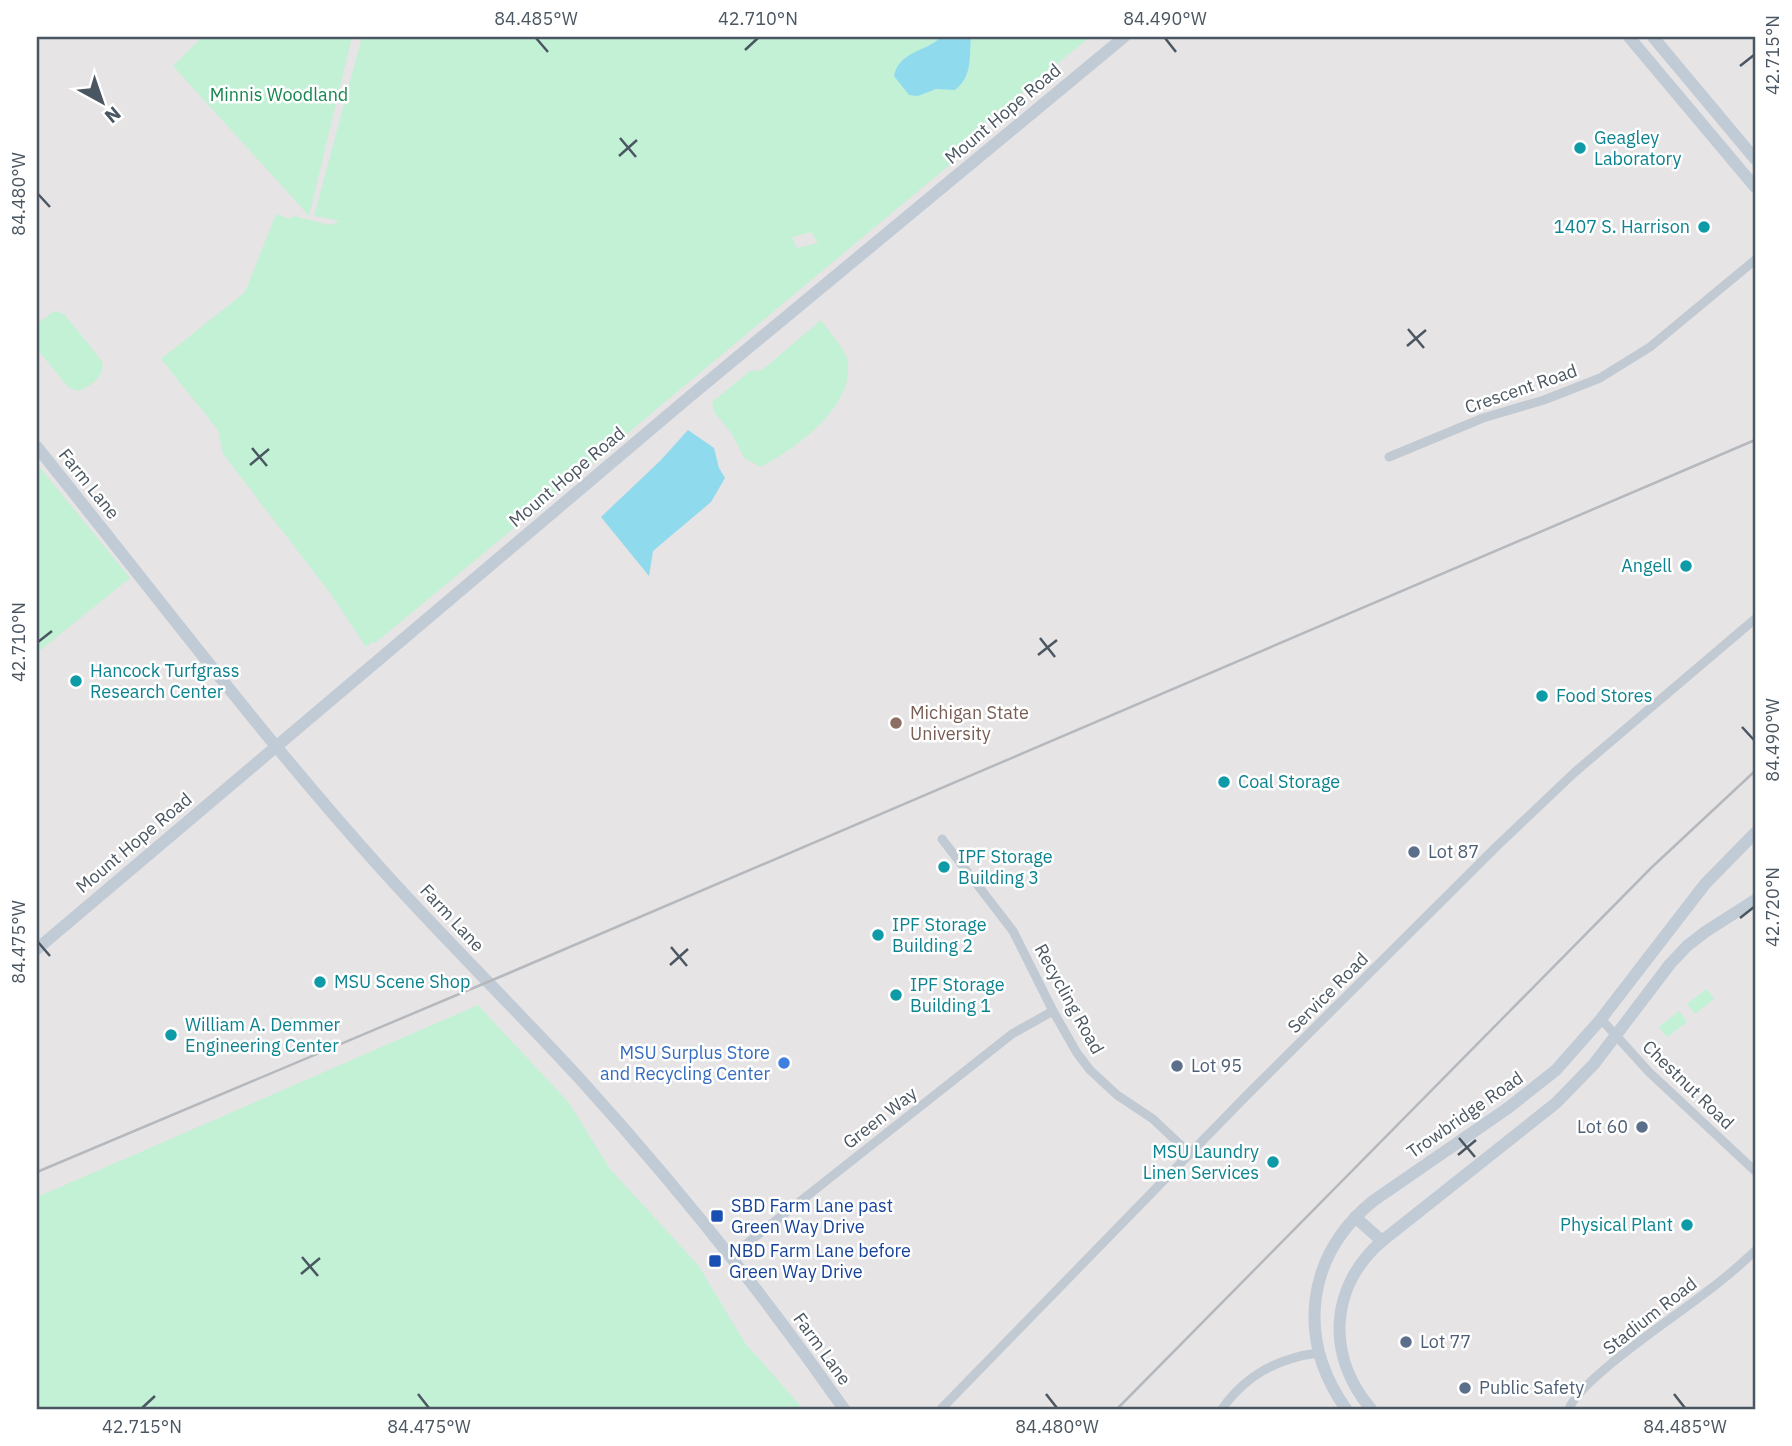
<svg xmlns="http://www.w3.org/2000/svg" width="1792" height="1446" viewBox="0 0 1792 1446" font-family="'IBM Plex Sans',sans-serif">
	<style>
		.education { fill: #e6e4e5 }
		.green { fill: #c3f1d5; fill-rule: evenodd }
		.water { fill: #90daee }
		.lines { fill: none; stroke-linecap: round; stroke-linejoin: round }
		.street { stroke: #c1cad2; stroke-width: 9 }
		.secondary { stroke: #c1cbd6; stroke-width: 12 }
		.rail { stroke: #b5b8bd; stroke-width: 2.5 }
		.ticks { fill: none; stroke: #4a5661; stroke-width: 2.5 }
		.culture-dot { fill: #0f9aa8; stroke: #fff; stroke-width: 2.5 }
		.education-dot { fill: #8d6e63; stroke: #fff; stroke-width: 2.5 }
		.service-dot { fill: #5c6f8a; stroke: #fff; stroke-width: 2.5 }
		.shop-dot { fill: #3f7fe0; stroke: #fff; stroke-width: 2.5 }
		.transit-dot { fill: #1a4fb4; stroke: #fff; stroke-width: 2.5 }
		.labels { text-anchor: middle; stroke-width: 5; stroke-linejoin: round; paint-order: stroke }
		.park-label { font-size: 18px; fill: #17864f; stroke: #fff }
		.street-label { font-size: 18px; fill: #4a5661; stroke: #fff }
		.culture-label { font-size: 18px; fill: #0d838f; stroke: #fff; text-anchor: start }
		.education-label { font-size: 18px; fill: #785e54; stroke: #fff; text-anchor: start }
		.service-label { font-size: 18px; fill: #4e5e75; stroke: #fff; text-anchor: start }
		.shop-label { font-size: 18px; fill: #366cbe; stroke: #fff; text-anchor: end }
		.transit-label { font-size: 18px; fill: #164399; stroke: #fff; text-anchor: start }
		.neatline { fill: none; stroke: #4a5661; stroke-width: 2.5 }
		.ticks-label { font-size: 18px; text-anchor: middle; fill: #4a5661 }
	</style>
	<rect width="100%" height="100%" fill="#f5f3f3"/>
	<rect class="education" x="37" y="37" width="1718" height="1372"/>
	<g class="green">
		<polygon points="202,37 352,37 309,216 173,66"/>
		<path d="M362 37H1090L953 149 970 148C771 313 574 479 375 643L372 642 366 647 330 593 223 454 218 430 161 359 245 292 276 214 289 219 294 216 330 225 340 221 314 216ZM811 232 818 243 797 248 792 237Z"/>
		<path d="M54 311 64 314 102 361C106 375 91 386 79 391L69 388 37 349V324Z"/>
		<path d="M821 320C828 330 847 351 848 362 853 408 796 448 761 467L744 458 732 434 714 412 712 402 750 371 762 370Z"/>
		<polygon points="37,464 130,578 37,653"/>
		<polygon points="1707,989 1714,999 1695,1014 1687,1004"/>
		<polygon points="478,1005 569,1103 610,1169 698,1265 745,1343 803,1409 37,1409 37,1197"/>
		<polygon points="1679,1011 1687,1022 1667,1037 1659,1027"/>
	</g>
	<g class="water">
		<path d="M941 37H971C969 57 973 76 955 90L936 89 918 96 909 95 894 76C899 51 926 52 941 37Z"/>
		<polygon points="688,430 714,448 719,468 725,478 711,502 653,551 649,576 601,517 661,460"/>
	</g>
	<g class="lines">
		<g class="street">
			<polyline points="1389,457 1483,418 1544,400 1600,378 1650,347 1755,260"/>
			<polyline points="942,839 1013,931 1053,1011 1077,1053 1090,1070 1117,1095 1153,1119 1190,1154"/>
			<polyline points="1601,1019 1649,1072 1755,1171"/>
			<polyline points="731,1256 1012,1034 1053,1011"/>
			<polyline points="941,1409 1247,1095 1497,846 1575,772 1755,619"/>
			<path d="M1222 1409C1245 1376 1278 1358 1318 1353"/>
			<path d="M1569 1409C1580 1379 1676 1316 1705 1293 1723 1280 1739 1266 1755 1251"/>
		</g>
		<g class="secondary">
			<polyline points="1629,37 1755,187"/>
			<polyline points="1653,37 1755,159"/>
			<path d="M37 447C149 586 257 730 376 863 442 937 513 1006 580 1079 675 1184 763 1293 844 1409"/>
			<polyline points="37,949 688,398 1124,37"/>
			<polyline points="1355,1217 1382,1241"/>
			<path d="M1346 1409C1296 1338 1306 1256 1373 1201L1508 1108 1556 1070 1601 1019 1705 884 1755 833"/>
			<path d="M1371 1409C1326 1356 1329 1287 1382 1241L1556 1103 1594 1064 1670 964 1687 946 1705 932 1755 900"/>
		</g>
		<g class="rail">
			<polyline points="37,1172 509,973 1755,440"/>
			<polyline points="1117,1409 1651,868 1755,771"/>
		</g>
	</g>
	<path class="ticks" d="M536 38 548 52M1165 38 1176 52M745 50 758 38M1740 66 1754 55M620 138 636 157M619 156 637 140M38 194 50 207M1408 329 1424 348M1407 346 1426 330M252 448 267 466M250 465 269 449M1040 638 1055 657M38 642 52 631M1038 655 1057 640M1742 727 1754 740M1740 918 1754 907M38 942 50 956M671 947 687 966M670 965 688 949M1459 1138 1475 1157M1458 1155 1476 1140M302 1257 318 1276M301 1274 320 1258M418 1394 429 1408M1046 1394 1057 1408M1674 1394 1685 1408M142 1408 155 1396"/>
	<g class="culture-dot">
		<circle cx="1580" cy="148" r="7"/>
		<circle cx="1704" cy="227" r="7"/>
		<circle cx="1686" cy="566" r="7"/>
		<circle cx="76" cy="681" r="7"/>
		<circle cx="1542" cy="696" r="7"/>
		<circle cx="1224" cy="782" r="7"/>
		<circle cx="944" cy="867" r="7"/>
		<circle cx="878" cy="935" r="7"/>
		<circle cx="320" cy="982" r="7"/>
		<circle cx="896" cy="995" r="7"/>
		<circle cx="171" cy="1035" r="7"/>
		<circle cx="1273" cy="1162" r="7"/>
		<circle cx="1687" cy="1225" r="7"/>
	</g>
	<circle class="education-dot" cx="896" cy="723" r="7"/>
	<g class="service-dot">
		<circle cx="1414" cy="852" r="7"/>
		<circle cx="1177" cy="1066" r="7"/>
		<circle cx="1642" cy="1127" r="7"/>
		<circle cx="1406" cy="1342" r="7"/>
		<circle cx="1465" cy="1388" r="7"/>
	</g>
	<circle class="shop-dot" cx="784" cy="1063" r="7"/>
	<g class="transit-dot">
		<rect x="710" y="1209" width="14" height="14" rx="3.5"/>
		<rect x="708" y="1254" width="14" height="14" rx="3.5"/>
	</g>
	<g class="labels">
		<g class="park-label">
			<text x="279" y="101">Minnis Woodland</text>
		</g>
		<g class="street-label">
			<text transform="translate(1003 114) rotate(-40)" y="6">Mount Hope Road</text>
			<text transform="translate(1521 389) rotate(-19)" y="6">Crescent Road</text>
			<text transform="translate(567 477) rotate(-40)" y="6">Mount Hope Road</text>
			<text transform="translate(89 484) rotate(51)" y="6">Farm Lane</text>
			<text transform="translate(134 843) rotate(-40)" y="6">Mount Hope Road</text>
			<text transform="translate(452 918) rotate(47)" y="6">Farm Lane</text>
			<text transform="translate(1328 993) rotate(-45)" y="6">Service Road</text>
			<text transform="translate(1069 999) rotate(61)" y="6">Recycling Road</text>
			<text transform="translate(1688 1085) rotate(44)" y="6">Chestnut Road</text>
			<text transform="translate(1465 1115) rotate(-35)" y="6">Trowbridge Road</text>
			<text transform="translate(880 1118) rotate(-38)" y="6">Green Way</text>
			<text transform="translate(1650 1316) rotate(-38)" y="6">Stadium Road</text>
			<text transform="translate(822 1349) rotate(54)" y="6">Farm Lane</text>
		</g>
		<g class="culture-label">
			<text x="1594" y="144">Geagley<tspan x="1594" dy="21">Laboratory</tspan></text>
			<text x="1690" y="233" text-anchor="end">1407 S. Harrison</text>
			<text x="1672" y="572" text-anchor="end">Angell</text>
			<text x="90" y="677">Hancock Turfgrass<tspan x="90" dy="21">Research Center</tspan></text>
			<text x="1556" y="702">Food Stores</text>
			<text x="1238" y="788">Coal Storage</text>
			<text x="958" y="863">IPF Storage<tspan x="958" dy="21">Building 3</tspan></text>
			<text x="892" y="931">IPF Storage<tspan x="892" dy="21">Building 2</tspan></text>
			<text x="334" y="988">MSU Scene Shop</text>
			<text x="910" y="991">IPF Storage<tspan x="910" dy="21">Building 1</tspan></text>
			<text x="185" y="1031">William A. Demmer<tspan x="185" dy="21">Engineering Center</tspan></text>
			<text x="1259" y="1158" text-anchor="end">MSU Laundry<tspan x="1259" dy="21">Linen Services</tspan></text>
			<text x="1673" y="1231" text-anchor="end">Physical Plant</text>
		</g>
		<g class="education-label">
			<text x="910" y="719">Michigan State<tspan x="910" dy="21">University</tspan></text>
		</g>
		<g class="service-label">
			<text x="1428" y="858">Lot 87</text>
			<text x="1191" y="1072">Lot 95</text>
			<text x="1628" y="1133" text-anchor="end">Lot 60</text>
			<text x="1420" y="1348">Lot 77</text>
			<text x="1479" y="1394">Public Safety</text>
		</g>
		<g class="shop-label">
			<text x="770" y="1059">MSU Surplus Store<tspan x="770" dy="21">and Recycling Center</tspan></text>
		</g>
		<g class="transit-label">
			<text x="731" y="1212">SBD Farm Lane past<tspan x="731" dy="21">Green Way Drive</tspan></text>
			<text x="729" y="1257">NBD Farm Lane before<tspan x="729" dy="21">Green Way Drive</tspan></text>
		</g>
	</g>
	<rect width="1792" height="1446" fill="none" stroke="#ffffff" stroke-width="77"/>
	<g transform="translate(102 102) rotate(140)" stroke="#ffffff" stroke-width="5" paint-order="stroke">
	<path d="M0-5L12 26L0 18L-12 26Z" fill="#4a5661"/>
	<text y="-10" font-size="19" font-weight="bold" text-anchor="middle" fill="#4a5661">N</text>
	</g>
	<rect x="38" y="38" width="1716" height="1370" class="neatline"/>
	<g class="ticks-label">
		<text x="536" y="25">84.485°W</text>
		<text x="758" y="25">42.710°N</text>
		<text x="1165" y="25">84.490°W</text>
		<text transform="translate(1773 55) rotate(-90)" y="6">42.715°N</text>
		<text transform="translate(19 194) rotate(-90)" y="6">84.480°W</text>
		<text transform="translate(19 642) rotate(-90)" y="6">42.710°N</text>
		<text transform="translate(1773 740) rotate(-90)" y="6">84.490°W</text>
		<text transform="translate(1773 907) rotate(-90)" y="6">42.720°N</text>
		<text transform="translate(19 942) rotate(-90)" y="6">84.475°W</text>
		<text x="142" y="1433">42.715°N</text>
		<text x="429" y="1433">84.475°W</text>
		<text x="1057" y="1433">84.480°W</text>
		<text x="1685" y="1433">84.485°W</text>
	</g>
</svg>
